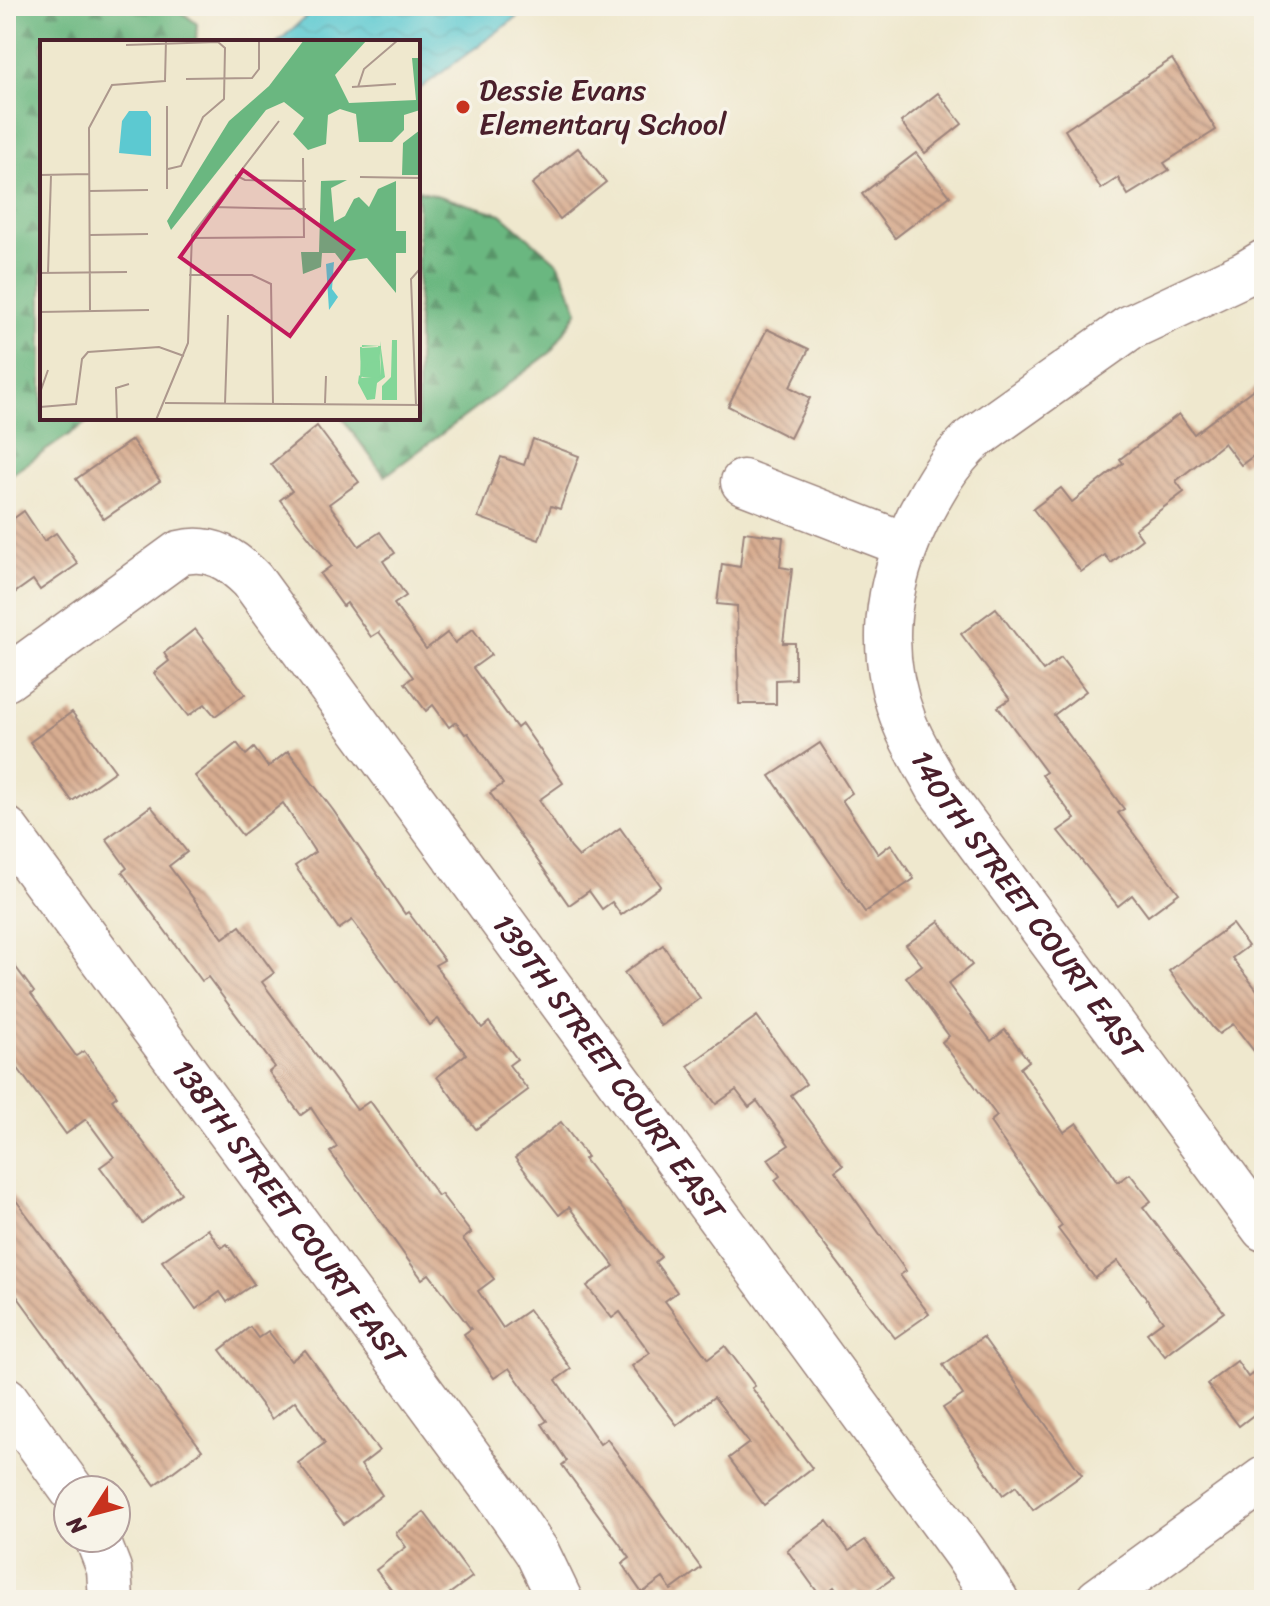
<svg xmlns="http://www.w3.org/2000/svg" width="1270" height="1606" viewBox="0 0 1270 1606" font-family="Sriracha,sans-serif">
	<style>
		.forest { fill: url(#forest-firs); stroke: #5a6b56; stroke-width: 2 }
		.water { fill: url(#water-waves); stroke: #53747e; stroke-width: 2 }
		.building { fill: url(#building-back-hatch) }
		.lines { fill: none; stroke-linecap: round; stroke-linejoin: round }
		.minor-casing { stroke: #9c847c; stroke-width: 47 }
		.minor { stroke: #fff; stroke-width: 44 }
		.poi-dot { fill: #c8321e; stroke: #f7f3e8; stroke-width: 3 }
		.labels { text-anchor: middle; stroke-width: 7; stroke-linejoin: round; paint-order: stroke }
		.poi-label { font-size: 30px; fill: #4a1f2b; stroke: #f7f3e8; text-anchor: start }
		.street-label { font-size: 30px; fill: #4a1f2b; stroke: #f7f3e8 }
		.inset-road { fill: none; stroke: #ad988d; stroke-width: 2 }
		.view { fill: #c2185b; fill-opacity: 0.15; stroke: #c2185b; stroke-width: 4 }
		.inset-edge { fill: none; stroke: #4a1f2b; stroke-width: 4 }
	</style>
	<defs>
		<pattern id="forest-firs" width="22" height="20" patternUnits="userSpaceOnUse" patternTransform="scale(2)"><rect width="22" height="20" fill="#6ab780"/><path d="M5 1l3.5 6h-7zM16 11l3.5 6h-7z" fill="#599469"/></pattern>
		<pattern id="water-waves" width="16" height="10" patternUnits="userSpaceOnUse" patternTransform="scale(2)"><rect width="16" height="10" fill="#5cc9d1"/><path d="M0 5q4-4 8 0t8 0" fill="none" stroke="#52acb4"/></pattern>
		<pattern id="building-back-hatch" width="6" height="6" patternUnits="userSpaceOnUse" patternTransform="scale(2)"><rect width="6" height="6" fill="#d8ad91"/><path d="M-1 5l2 2M0 0l6 6M5-1l2 2" fill="none" stroke="#b18c77"/></pattern>
	</defs>
	<rect width="100%" height="100%" fill="#f7f3e8"/>
	<filter id="ink" filterUnits="userSpaceOnUse"><feTurbulence type="fractalNoise" baseFrequency=".0125" numOctaves="2"/><feDisplacementMap in="SourceGraphic" scale="16" xChannelSelector="R" yChannelSelector="G"/><feConvolveMatrix kernelMatrix="1 2 1 2 8 2 1 2 1" color-interpolation-filters="sRGB"/></filter>
	<filter id="wash" filterUnits="userSpaceOnUse"><feTurbulence type="fractalNoise" baseFrequency=".006" numOctaves="4" result="noise"/><feDisplacementMap in="SourceGraphic" scale="32" xChannelSelector="R" yChannelSelector="G"/><feGaussianBlur stdDeviation="1.8" result="paint"/><feColorMatrix in="noise" values="0 0 0 0 0 0 0 0 0 0 0 0 0 0 0 0 0 1.4 0 .05"/><feComposite in="paint" operator="in"/></filter>
	<g filter="url(#wash)">
		<rect width="100%" height="100%" fill="#efe8ce"/>
		<g class="forest">
			<polygon points="6,6 174,6 197,24 196,42 42,42 42,418 93,418 6,478"/>
			<polygon points="418,190 501,214 559,264 578,311 551,352 385,476 342,418 418,418"/>
		</g>
		<polygon class="water" points="318,6 532,6 418,90 418,42 278,42"/>
		<g id="blocks">
			<g class="building">
				<polygon points="1172,59 1216,130 1164,163 1169,170 1128,195 1118,178 1101,189 1065,130"/>
				<polygon points="938,93 962,124 925,153 901,122"/>
				<polygon points="578,148 606,182 560,219 532,184"/>
				<polygon points="916,153 950,196 895,238 862,194"/>
				<polygon points="767,329 809,349 790,387 810,398 790,438 728,406"/>
				<polygon points="1264,381 1264,448 1241,465 1224,443 1176,481 1184,492 1135,529 1142,539 1111,563 1105,555 1081,572 1033,509 1061,488 1072,502 1123,463 1120,459 1179,414 1194,434"/>
				<polygon points="317,426 359,482 329,504 359,546 380,532 395,553 383,561 406,596 394,604 426,649 447,633 455,643 473,629 491,655 473,668 517,728 522,724 563,783 539,800 571,848 579,857 620,828 661,886 621,915 612,902 602,909 589,891 569,905 490,793 503,784 468,733 465,734 456,722 449,727 433,705 426,711 405,683 413,677 379,632 371,637 347,603 343,606 320,574 331,566 280,500 292,491 271,464"/>
				<polygon points="533,439 579,456 560,509 551,506 539,540 478,517 501,457 524,465"/>
				<polygon points="132,440 160,481 104,519 76,479"/>
				<polygon points="24,511 44,541 56,533 78,564 40,590 33,580 6,599 6,524"/>
				<polygon points="744,532 783,537 780,567 792,569 783,643 795,643 795,679 776,680 776,704 739,704 737,606 717,604 722,564 740,567"/>
				<polygon points="996,608 1043,671 1061,658 1086,691 1054,715 1124,809 1118,813 1179,893 1148,916 1132,895 1118,906 1058,831 1075,819 1042,775 1046,772 998,707 1010,699 961,634"/>
				<polygon points="195,629 245,694 215,716 205,704 188,716 154,673 169,661 164,653"/>
				<polygon points="72,712 115,771 72,801 30,742"/>
				<polygon points="237,743 246,755 254,748 268,767 288,751 333,810 405,914 408,912 444,960 435,965 482,1028 489,1022 517,1059 509,1065 528,1090 476,1129 437,1077 466,1054 438,1019 430,1025 352,920 339,929 295,866 315,852 283,803 242,835 195,776"/>
				<polygon points="820,743 852,793 842,800 878,854 891,844 914,879 865,912 770,776"/>
				<polygon points="151,806 187,852 169,866 223,938 240,926 274,973 262,982 357,1110 370,1101 438,1196 441,1194 471,1233 463,1239 494,1279 478,1291 503,1328 529,1310 571,1369 556,1380 600,1444 607,1439 701,1568 671,1590 663,1578 642,1593 622,1564 630,1558 562,1465 567,1461 542,1424 547,1421 509,1368 494,1378 464,1334 471,1329 429,1274 422,1279 330,1152 337,1147 311,1108 301,1115 269,1072 275,1067 208,977 202,981 122,872 127,868 106,839"/>
				<polygon points="939,921 972,965 948,984 991,1041 1005,1030 1029,1061 1020,1068 1064,1132 1077,1123 1118,1182 1130,1174 1151,1201 1143,1207 1224,1312 1165,1356 1147,1333 1163,1321 1118,1261 1095,1278 1058,1229 1062,1226 990,1122 997,1116 942,1042 949,1036 906,977 922,965 906,945"/>
				<polygon points="1232,924 1248,946 1232,958 1264,999 1264,1064 1233,1024 1219,1034 1213,1028 1169,971"/>
				<polygon points="663,945 700,998 661,1026 624,973"/>
				<polygon points="6,954 34,992 31,994 76,1056 84,1051 117,1096 112,1100 181,1193 142,1223 100,1167 114,1157 86,1119 66,1134 6,1052"/>
				<polygon points="757,1016 806,1084 791,1095 843,1165 835,1171 906,1271 900,1275 929,1314 895,1338 775,1180 780,1176 768,1159 789,1145 757,1101 749,1107 736,1090 716,1104 688,1066"/>
				<polygon points="561,1122 587,1157 584,1159 661,1257 655,1262 677,1292 665,1301 708,1359 725,1346 755,1386 752,1388 812,1468 764,1505 729,1458 749,1443 714,1397 677,1425 632,1366 650,1353 620,1312 612,1318 587,1286 614,1266 569,1207 559,1215 515,1158"/>
				<polygon points="6,1187 202,1450 155,1485 6,1281"/>
				<polygon points="208,1229 221,1248 227,1244 254,1284 227,1302 220,1292 196,1309 162,1261"/>
				<polygon points="250,1327 258,1338 268,1331 291,1361 305,1350 379,1451 361,1465 382,1495 344,1524 298,1463 325,1443 295,1401 272,1419 220,1350"/>
				<polygon points="983,1337 1082,1475 1033,1510 1016,1486 1003,1495 943,1408 963,1395 943,1365"/>
				<polygon points="1237,1361 1248,1377 1264,1365 1264,1407 1239,1426 1207,1384"/>
				<polygon points="424,1512 472,1577 441,1600 399,1600 376,1570 406,1547 396,1533"/>
				<polygon points="827,1521 849,1551 865,1540 893,1578 863,1599 856,1589 842,1599 834,1587 821,1597 787,1550"/>
			</g>
		</g>
	</g>
	<g filter="url(#ink)">
		<use href="#blocks" fill-opacity="0" stroke="#9c847c" stroke-width="2"/>
		<g class="lines">
			<g class="minor-casing">
				<g id="minor">
					<path id="s1" d="M1264 262 1244 274 1129 328 973 439C948 462 934 488 918 518 885 586 877 653 905 724 914 747 928 768 939 789L1264 1229"/>
					<polyline points="743,482 906,545"/>
					<path id="s2" d="M6 679 179 553C211 545 231 559 252 580L965 1553 996 1600"/>
					<path id="s3" d="M6 829 497 1494 537 1552 560 1600"/>
					<polyline points="6,1399 72,1490"/>
					<polyline points="97,1538 109,1569 111,1600"/>
					<polyline points="1098,1600 1264,1479"/>
				</g>
			</g>
			<use href="#minor" class="minor"/>
		</g>
	</g>
	<circle class="poi-dot" cx="463" cy="107" r="8"/>
	<g class="labels">
		<g class="poi-label">
			<text x="479" y="100">Dessie Evans<tspan x="479" dy="34">Elementary School</tspan></text>
		</g>
		<g class="street-label">
			<text dy="10" stroke="none"><textPath href="#s1" startOffset="870">140TH STREET COURT EAST</textPath></text>
			<text dy="10" stroke="none"><textPath href="#s2" startOffset="900">139TH STREET COURT EAST</textPath></text>
			<text dy="10" stroke="none"><textPath href="#s3" startOffset="476">138TH STREET COURT EAST</textPath></text>
		</g>
	</g>
	<g transform="translate(40 40)">
		<rect width="380" height="380" fill="#efe8ce"/>
		<path d="M352 300H357V360H342V346L351 337ZM340 301 345 337 337 343 335 359 327 360 318 343 319 335 322 338 332 337 321 336 320 308 339 307 341 336Z" fill="#83d698"/>
		<path d="M264 0H327L295 35 309 63 376 60 372 18H380V70L364 75V90L352 102H319L316 74 300 69 288 75 286 104 268 110 253 94 264 78 244 62 226 70 131 190 127 181 189 81 229 46ZM380 90V135H362L363 103ZM307 140 291 148 294 182 305 176 314 159 319 157 329 167 338 149 356 141V191H366V213H356V253L327 218 302 222 295 213H282L281 227 263 234 261 212H279L281 141Z" fill="#6ab780"/>
		<path d="M322 305 341 306 339 338 320 337ZM338 306 340 321 328 323 322 337 320 307Z" fill="#83d698" fill-rule="evenodd"/>
		<path d="M89 71H107L111 77V116L79 113 82 81ZM294 222 292 249 298 257 289 270 286 224Z" fill="#5cc9d1"/>
		<path class="inset-road" d="M86 5 178 2 185 8 184 59 163 77 141 126 128 129M146 39 212 38 219 29V0M312 47 356 44M318 47 324 29 358 0M127 66V149M0 135 49 134M195 135 205 140 266 141M320 137 380 138M49 151 108 150M172 167 266 169M50 195 108 194M151 198 264 197 263 118M0 233 87 232M8 233 11 135M149 235H212L231 244 233 364M50 270 49 88 72 45 125 41 126 0M0 272 109 270M125 363 380 365M285 363 286 336M185 364 188 275M376 365 371 239 379 230M0 367 36 364 42 319 48 312 119 307 144 316M1 380V350L8 330M77 380 76 348 89 344M116 380 148 303 152 195 239 81M304 380H337"/>
		<path class="view" d="M203 130 313 210 250 296 140 217Z"/>
		<rect width="380" height="380" class="inset-edge"/>
	</g>
	<rect width="1270" height="1606" fill="none" stroke="#f7f3e8" stroke-width="32"/>
	<g transform="translate(92 1514) rotate(234)"><circle r="38" fill="#f7f3e8" stroke="#b29e9c" stroke-width="2"/>
	<path d="M0-6L14 30L0 20L-14 30Z" fill="#c8321e"/>
	<text y="-12" font-size="22" font-weight="bold" text-anchor="middle" fill="#4a1f2b">N</text>
	</g>
</svg>
